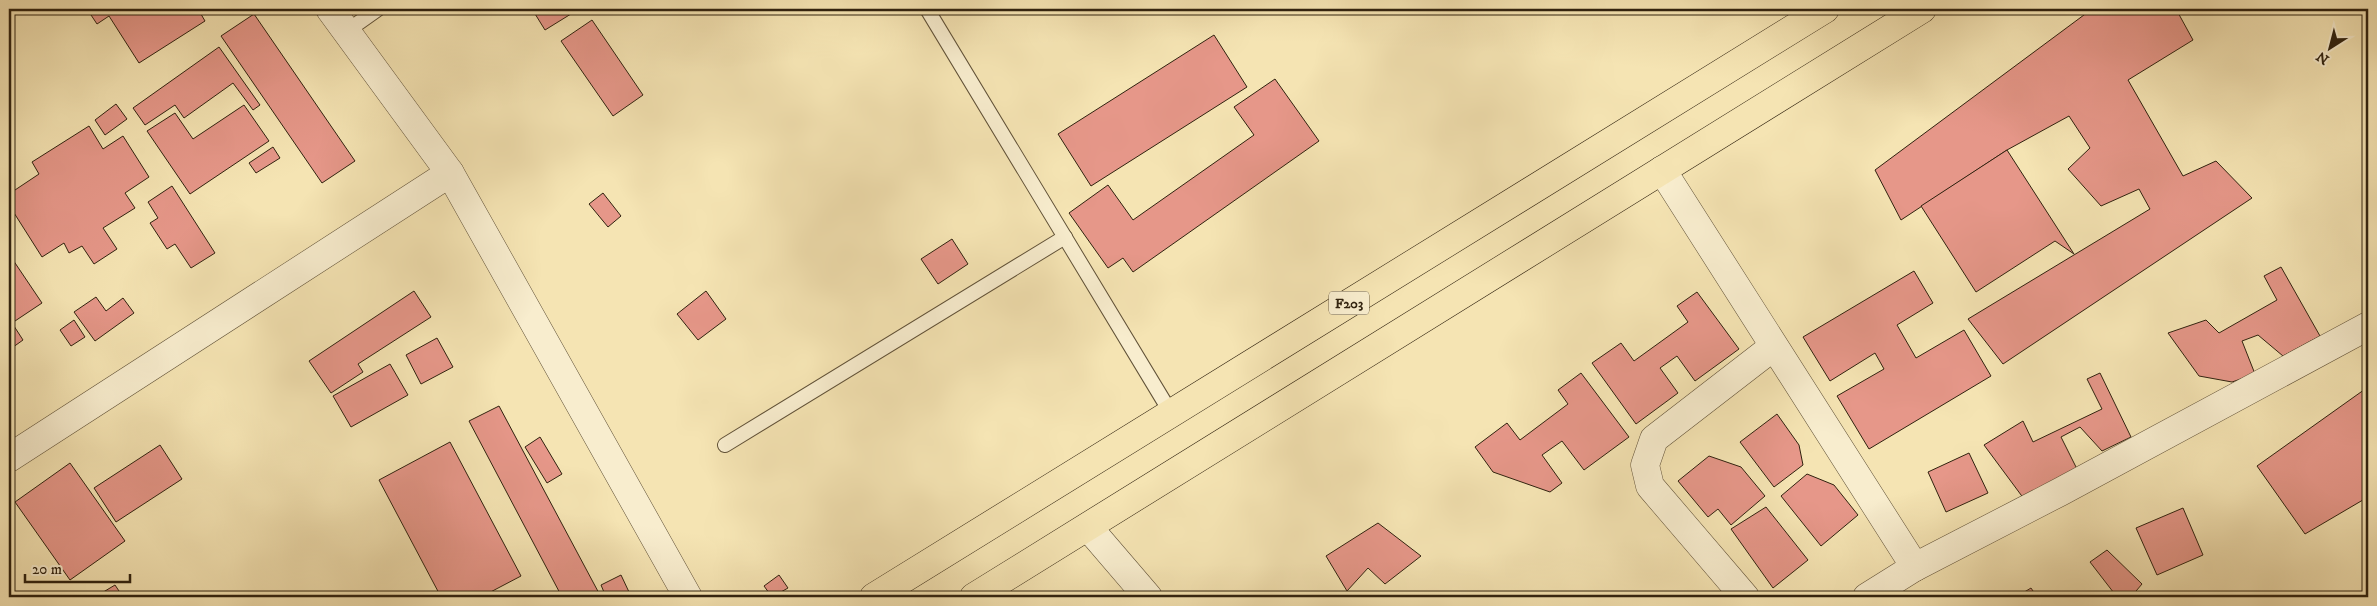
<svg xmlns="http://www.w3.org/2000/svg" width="2377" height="606" viewBox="0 0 2377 606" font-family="'IM FELL DW Pica',serif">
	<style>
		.building { fill: #e69789; stroke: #30220f }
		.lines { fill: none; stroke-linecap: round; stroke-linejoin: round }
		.service-casing { stroke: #615238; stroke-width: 16 }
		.minor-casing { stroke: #615238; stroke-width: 29 }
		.primary-casing { stroke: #30220f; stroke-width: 29 }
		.service { stroke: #f8edce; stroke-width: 14 }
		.minor { stroke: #f8edce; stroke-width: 28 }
		.primary { stroke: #f5e4b3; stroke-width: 28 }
		.labels { text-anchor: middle; stroke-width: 4; stroke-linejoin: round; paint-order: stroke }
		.shield { fill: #f8edce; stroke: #6c5f48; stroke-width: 1 }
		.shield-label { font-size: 14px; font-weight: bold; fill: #30220f }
	</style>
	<rect width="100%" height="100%" fill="#f5e4b3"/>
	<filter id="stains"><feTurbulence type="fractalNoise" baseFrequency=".004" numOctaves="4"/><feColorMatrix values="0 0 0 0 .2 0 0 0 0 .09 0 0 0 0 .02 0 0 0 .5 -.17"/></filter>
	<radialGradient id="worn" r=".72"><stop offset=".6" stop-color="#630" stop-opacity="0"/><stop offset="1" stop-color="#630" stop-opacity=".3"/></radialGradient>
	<g class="building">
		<polygon points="87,9 198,9 205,21 139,63 109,16 97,24"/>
		<polygon points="532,9 579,9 545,30"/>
		<polygon points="2092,9 2176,9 2193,40 2128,80 2183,176 2216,161 2252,198 2003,364 1968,319 2150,209 2139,189 2101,206 2068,169 2090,148 2069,116 2007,150 1901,220 1875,170"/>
		<polygon points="254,14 355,161 322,183 221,36"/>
		<polygon points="592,20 643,95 613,116 561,41"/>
		<polygon points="1214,35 1247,87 1091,186 1058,134"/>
		<polygon points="219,47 260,105 253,110 233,83 184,118 175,105 145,125 133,108"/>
		<polygon points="1275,79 1319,141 1133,272 1123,258 1108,268 1069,213 1108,185 1133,220 1254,135 1234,107"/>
		<polygon points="116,104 127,119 105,135 95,120"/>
		<polygon points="244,105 269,141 190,194 147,131 175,113 193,139"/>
		<polygon points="89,126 103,149 123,136 149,177 125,193 135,208 103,228 117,249 94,264 82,246 69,253 64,243 42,257 9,205 9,194 39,174 32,162"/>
		<polygon points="273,147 280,158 256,173 249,163"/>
		<polygon points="2007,150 2074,254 2055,241 1976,292 1921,206"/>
		<polygon points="172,186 215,253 191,268 175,244 167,249 150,223 158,218 148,202"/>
		<polygon points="603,193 621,216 608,227 589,204"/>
		<polygon points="952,239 968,264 938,284 921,259"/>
		<polygon points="9,254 42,303 12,323 23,340 9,350"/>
		<polygon points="2281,267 2320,336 2283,356 2258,335 2242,341 2255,374 2232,382 2199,376 2168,333 2206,320 2219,333 2277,300 2264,276"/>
		<polygon points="1914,271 1933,303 1897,325 1916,358 1964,330 1991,376 1869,449 1837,396 1884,369 1875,353 1830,381 1803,337"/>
		<polygon points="414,291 431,317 358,364 363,372 331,393 309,361"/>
		<polygon points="706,291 726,319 698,340 677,314"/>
		<polygon points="1697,292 1739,349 1695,381 1677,356 1660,368 1678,393 1636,424 1592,363 1621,343 1634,361 1688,322 1677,306"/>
		<polygon points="96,297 106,311 123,298 134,313 95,341 74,312"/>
		<polygon points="74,320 85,337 71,346 60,330"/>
		<polygon points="437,338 453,367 421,384 406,355"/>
		<polygon points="390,364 408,395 351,427 333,396"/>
		<polygon points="1581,373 1629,437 1584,470 1562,441 1542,455 1562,483 1550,492 1493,472 1475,447 1507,423 1520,440 1568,404 1558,390"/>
		<polygon points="2100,373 2131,437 2102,451 2080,427 2061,437 2081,477 2027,503 1984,445 2023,421 2033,442 2102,409 2087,379"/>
		<polygon points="2368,387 2368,497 2305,534 2257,466"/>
		<polygon points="499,406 601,597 562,597 469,421"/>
		<polygon points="1777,414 1799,445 1803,465 1774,487 1740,442"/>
		<polygon points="540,437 562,474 547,483 525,447"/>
		<polygon points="450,442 521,576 481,597 441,597 379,480"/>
		<polygon points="160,445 182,479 116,522 94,488"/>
		<polygon points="1969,453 1988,493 1946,512 1928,472"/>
		<polygon points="1709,456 1741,467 1765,496 1731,525 1718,509 1708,517 1678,481"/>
		<polygon points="70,463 125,541 70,580 15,502"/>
		<polygon points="1807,474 1834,485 1858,515 1821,546 1781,496"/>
		<polygon points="1766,507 1808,560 1773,588 1731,529"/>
		<polygon points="2183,508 2203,555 2157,575 2136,528"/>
		<polygon points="1378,523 1421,556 1385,584 1368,568 1347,591 1326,556"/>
		<polygon points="2107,550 2142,584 2131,597 2117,597 2090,562"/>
		<polygon points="621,575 629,592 618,597 606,597 601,585"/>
		<polygon points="779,575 788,588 772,597 764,586"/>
		<polygon points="115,585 123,597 95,597"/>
		<polygon points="2031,588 2037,597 2016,597"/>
	</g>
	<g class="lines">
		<g class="service-casing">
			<g id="service">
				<polyline points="927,9 1171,413"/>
				<polyline points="347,31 378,9"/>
				<polyline points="725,445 1065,237"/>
			</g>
		</g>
		<g class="minor-casing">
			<g id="minor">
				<polyline points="330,9 450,173 688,597"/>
				<polyline points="1662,170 1915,567 2060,492 2368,326"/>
				<polyline points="9,458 450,173"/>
				<polyline points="1088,527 1148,597"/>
				<polyline points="1745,597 1650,486 1645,465 1654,439 1773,347"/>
				<polyline points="1867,597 1915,567"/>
			</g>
		</g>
		<g class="primary-casing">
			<g id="primary">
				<polyline points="874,597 1825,9"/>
				<polyline points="974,597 1922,9"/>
			</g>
		</g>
		<use href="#service" class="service"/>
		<use href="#minor" class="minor"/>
		<use href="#primary" class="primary"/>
	</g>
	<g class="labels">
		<rect class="shield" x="1329" y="291.5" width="40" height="23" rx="4"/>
		<g class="shield-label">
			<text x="1349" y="308">F203</text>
		</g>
	</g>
	<rect width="2377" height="606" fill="none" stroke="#f5e4b3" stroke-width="30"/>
	<rect x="10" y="10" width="2357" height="586" fill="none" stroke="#30220f" stroke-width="2.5"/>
	<rect x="15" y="15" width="2347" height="576" fill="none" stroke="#30220f"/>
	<g transform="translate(2330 48) rotate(216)" stroke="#f8edce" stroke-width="4" paint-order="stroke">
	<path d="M0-4L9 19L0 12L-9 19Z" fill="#30220f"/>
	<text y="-8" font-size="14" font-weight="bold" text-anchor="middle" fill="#30220f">N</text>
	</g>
	<path d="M25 574v8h105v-8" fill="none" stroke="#30220f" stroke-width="2.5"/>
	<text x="32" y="574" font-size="15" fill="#30220f" stroke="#f8edce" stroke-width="4" paint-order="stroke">20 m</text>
	<rect width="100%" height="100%" filter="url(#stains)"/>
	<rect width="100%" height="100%" fill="url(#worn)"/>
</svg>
